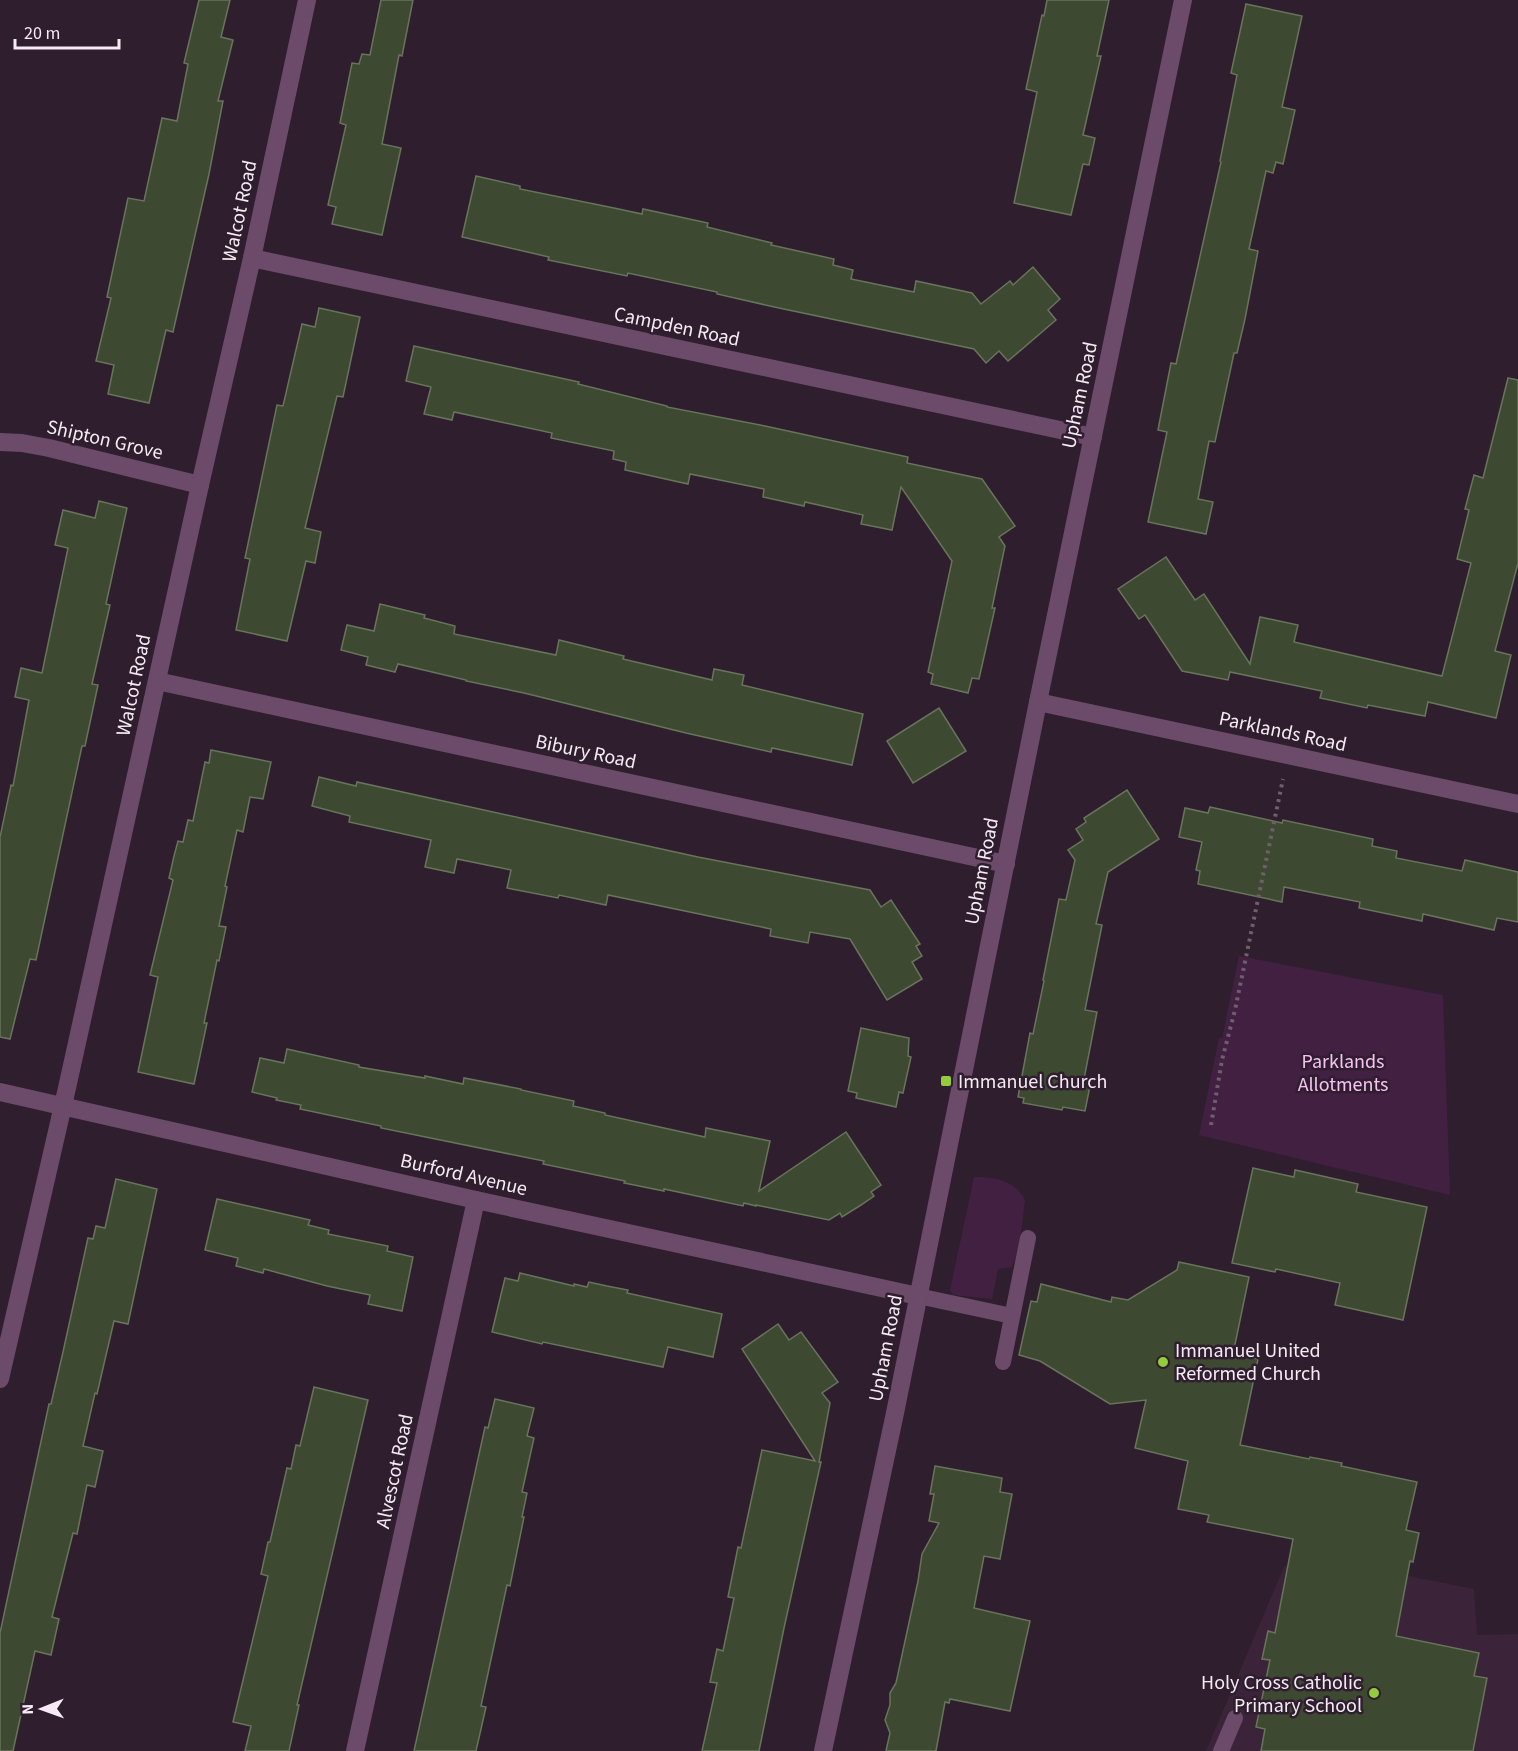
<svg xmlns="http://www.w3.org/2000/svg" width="1518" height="1751" viewBox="0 0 1518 1751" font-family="'Source Sans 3',sans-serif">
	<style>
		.built { fill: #3b2439 }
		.green { fill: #422041 }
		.building { fill: #3e4932; stroke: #68745b; stroke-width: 1.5 }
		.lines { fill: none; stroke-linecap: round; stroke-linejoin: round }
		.path { stroke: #6e5f6d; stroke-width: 4; stroke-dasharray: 3 4.5; stroke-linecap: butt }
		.service { stroke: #6c4a6a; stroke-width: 16 }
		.minor { stroke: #6c4a6a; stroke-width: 18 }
		.poi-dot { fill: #93cc3d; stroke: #2f1e2e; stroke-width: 2 }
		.labels { text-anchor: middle; stroke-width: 5; stroke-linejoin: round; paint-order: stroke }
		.street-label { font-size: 20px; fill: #f6eaf5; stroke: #2f1e2e }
		.park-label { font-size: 20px; fill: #f8c0f4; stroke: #2f1e2e }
		.poi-label { font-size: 20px; fill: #f6eaf5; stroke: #2f1e2e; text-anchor: start }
	</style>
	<rect width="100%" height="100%" fill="#2f1e2e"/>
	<polygon class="built" points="1305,1556 1474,1589 1477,1635 1518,1634 1518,1751 1206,1751 1284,1567"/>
	<g class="green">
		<polygon points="1239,956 1443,995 1450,1195 1199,1135 1219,1038 1222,1038"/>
		<path d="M974 1177C994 1177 1015 1180 1025 1200L1019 1248 1012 1267 998 1269 992 1299 953 1295 950 1290Z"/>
	</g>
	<g class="building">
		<polygon points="199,0 230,0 221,37 233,40 218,101 223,101 209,174 173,332 166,330 149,403 108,394 114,365 96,361 111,298 107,297 128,198 144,201 162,118 177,121 188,64 184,63"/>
		<polygon points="381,0 413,0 402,56 399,55 382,144 401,148 382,235 332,224 336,207 328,205 346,125 340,123 352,63 359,64 362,54 370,55"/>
		<polygon points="1047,0 1109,0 1097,56 1101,56 1083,135 1095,138 1089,165 1083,164 1071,215 1014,203 1037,92 1026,89 1042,15 1044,16"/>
		<polygon points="1246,4 1302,16 1282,107 1295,110 1283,164 1276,162 1273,173 1266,171 1249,249 1258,251 1245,319 1237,353 1234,353 1215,442 1209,441 1198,499 1213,502 1206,534 1148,522 1167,432 1158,430 1171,363 1176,364 1221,162 1220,161 1237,75 1231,73"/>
		<polygon points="476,176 520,186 520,189 614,208 642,214 643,209 708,223 707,227 772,243 771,245 834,259 833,265 853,270 851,279 914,292 916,281 972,293 981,304 1010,281 1013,285 1033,267 1060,299 1048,310 1056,320 1008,361 999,351 986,363 974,349 779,308 717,294 717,292 628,273 627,276 548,260 549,257 462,237"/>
		<polygon points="319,308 360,317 343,397 337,396 305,528 321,532 315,563 306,561 287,641 236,630 250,559 245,558 277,405 283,406 302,324 315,327"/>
		<polygon points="414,346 579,382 578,384 667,406 667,407 765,426 908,457 907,463 982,479 1015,526 999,537 1005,546 992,608 995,608 979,679 972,678 968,693 931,684 933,674 928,672 952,561 901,487 892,530 861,524 863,515 805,502 804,506 763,497 764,489 690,474 688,484 625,470 626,462 613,459 614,451 551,438 552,433 454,412 452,420 424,414 431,387 406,381"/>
		<polygon points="1508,378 1518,380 1518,563 1495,651 1511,655 1496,718 1428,702 1425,716 1368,705 1367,708 1320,698 1322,691 1230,672 1228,680 1182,671 1145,615 1139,619 1118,589 1166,557 1195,600 1204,594 1250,664 1260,617 1298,625 1294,642 1442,676 1471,563 1457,559 1469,510 1465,509 1474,475 1483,478"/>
		<polygon points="99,501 127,508 106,604 110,605 92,684 98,685 85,746 82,746 36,960 30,959 10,1039 0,1037 0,837 11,785 13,786 29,700 15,697 21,668 42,673 68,548 55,545 63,510 95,518"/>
		<polygon points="380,604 425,615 424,618 455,626 454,634 556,655 559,640 624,656 623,659 712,680 714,669 744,675 742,685 863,714 852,765 772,748 771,752 686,733 524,693 466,681 466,680 398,664 395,672 366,665 368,657 341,650 347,625 374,631"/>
		<polygon points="939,708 966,751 913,783 887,741"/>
		<polygon points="211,750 271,762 263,799 250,797 243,832 237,830 225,886 227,887 219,926 226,927 219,961 217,960 204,1023 207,1023 194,1084 138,1072 158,977 150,975 173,880 169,878 174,856 178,841 183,842 188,820 193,821 205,762 209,763"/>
		<polygon points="319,777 356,786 357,782 698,857 870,890 881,907 891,900 920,944 916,946 922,956 912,962 922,979 887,1000 850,939 810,932 808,943 770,936 771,929 608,895 606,905 559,895 558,898 507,888 511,870 457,859 454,873 425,867 431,840 349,822 350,816 312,806"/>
		<polygon points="1127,790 1159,839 1108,872 1096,924 1102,925 1085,1010 1097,1012 1084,1079 1091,1081 1085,1111 1063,1107 1062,1110 1023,1103 1024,1098 1018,1097 1030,1033 1033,1034 1044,981 1043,980 1059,899 1066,900 1075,860 1068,850 1083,840 1076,829 1086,822 1084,818"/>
		<polygon points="1210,807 1282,823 1283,820 1373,839 1372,846 1397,851 1396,858 1462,871 1465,860 1518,872 1518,922 1497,918 1494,930 1423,914 1422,921 1359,908 1360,902 1284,887 1282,902 1198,884 1200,871 1196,870 1202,842 1179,837 1185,808 1208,813"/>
		<polygon points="861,1028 909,1038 908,1056 911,1057 903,1093 899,1092 896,1107 856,1098 857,1093 848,1091"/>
		<polygon points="287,1049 359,1065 359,1067 425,1078 425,1076 463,1084 464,1078 521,1089 521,1090 574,1101 573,1106 605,1113 605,1115 705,1137 706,1128 770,1141 759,1191 846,1132 881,1185 871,1192 874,1196 861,1205 842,1217 840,1213 829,1220 756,1205 756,1206 744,1203 743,1206 664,1189 664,1191 624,1183 625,1181 543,1164 544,1161 381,1128 381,1126 300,1109 301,1105 276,1100 277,1098 252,1092 260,1058 284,1063"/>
		<polygon points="1253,1168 1294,1177 1295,1170 1358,1184 1356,1192 1427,1207 1403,1320 1335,1305 1340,1283 1276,1269 1275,1272 1232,1263"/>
		<polygon points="116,1179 157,1189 128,1324 114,1321 97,1394 95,1393 83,1446 103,1451 95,1487 87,1485 77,1534 73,1533 52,1617 59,1619 51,1655 35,1651 13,1751 0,1751 0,1633 49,1404 51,1404 63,1352 88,1238 93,1239 96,1226 105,1228"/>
		<polygon points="217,1199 310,1220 308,1225 329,1230 328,1234 388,1246 387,1251 413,1257 402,1311 368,1304 370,1295 327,1286 264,1269 263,1273 236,1266 238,1258 205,1250"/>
		<polygon points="1179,1262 1249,1277 1233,1354 1258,1359 1240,1445 1309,1459 1310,1457 1342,1463 1341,1466 1417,1482 1406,1530 1419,1533 1413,1562 1410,1561 1396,1636 1479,1653 1474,1676 1487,1678 1473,1751 1261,1751 1265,1729 1256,1727 1270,1660 1262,1659 1268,1631 1275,1633 1293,1539 1207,1522 1209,1515 1178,1509 1188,1461 1135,1448 1146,1400 1110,1404 1040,1361 1019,1355 1031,1301 1037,1302 1041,1284 1111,1302 1112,1297 1128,1300 1177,1270"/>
		<polygon points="520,1273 574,1286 574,1284 587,1287 589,1282 607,1286 628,1290 627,1293 722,1314 713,1357 668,1347 663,1367 543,1342 542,1344 492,1332 505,1278 518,1281"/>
		<polygon points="778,1324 789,1340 801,1332 838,1382 822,1393 830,1403 819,1462 821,1462 784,1628 759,1751 702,1751 717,1683 710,1682 717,1649 723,1651 734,1598 728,1597 738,1547 741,1548 762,1450 815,1461 742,1349"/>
		<polygon points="314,1387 368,1400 297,1705 299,1705 289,1751 245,1751 251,1726 233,1722 268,1576 261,1574 268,1542 270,1542 287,1468 291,1469 296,1445 300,1446"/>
		<polygon points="495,1399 534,1408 527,1436 534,1438 522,1492 527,1493 522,1517 524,1517 510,1586 507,1585 481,1706 486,1707 476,1751 414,1751 485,1427 488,1428"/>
		<polygon points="935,1466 1002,1478 1000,1492 1012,1494 1000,1559 984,1556 974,1608 1030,1621 1010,1711 950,1699 949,1703 945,1702 936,1751 886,1751 890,1733 885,1720 890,1705 890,1693 896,1683 918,1581 922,1554 939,1523 929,1521 934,1494 930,1494"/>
	</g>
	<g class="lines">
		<polyline class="path" points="1211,1125 1222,1060 1235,1010 1283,779"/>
		<g class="service">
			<polyline points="918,1296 1012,1316"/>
			<polyline points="1003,1362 1028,1238"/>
			<polyline points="1221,1751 1235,1718"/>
		</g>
		<g class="minor">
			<polyline points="252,258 1093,437"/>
			<polyline points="0,442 22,443 49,448 200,485"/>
			<polyline points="157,681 1006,864"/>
			<polyline points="1038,702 1518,804"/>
			<polyline points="0,1092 476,1200 918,1296"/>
			<polyline points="0,1379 67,1088 200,485 252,258 307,0"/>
			<polyline points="355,1751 476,1200"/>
			<polyline points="823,1751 895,1413 1038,702 1183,0"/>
		</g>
	</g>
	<g class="poi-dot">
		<rect x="940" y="1075" width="12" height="12" rx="3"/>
		<circle cx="1163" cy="1362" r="6"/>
		<circle cx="1374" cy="1693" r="6"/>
	</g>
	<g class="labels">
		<g class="street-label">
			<text transform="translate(239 211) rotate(-78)" y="7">Walcot Road</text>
			<text transform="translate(677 326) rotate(12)" y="7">Campden Road</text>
			<text transform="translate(1079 395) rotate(-78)" y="7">Upham Road</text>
			<text transform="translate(105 439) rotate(13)" y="7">Shipton Grove</text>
			<text transform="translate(133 685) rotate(-78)" y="7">Walcot Road</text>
			<text transform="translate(1283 731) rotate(12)" y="7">Parklands Road</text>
			<text transform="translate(586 751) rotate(12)" y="7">Bibury Road</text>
			<text transform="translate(981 871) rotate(-79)" y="7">Upham Road</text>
			<text transform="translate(464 1174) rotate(13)" y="7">Burford Avenue</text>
			<text transform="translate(885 1348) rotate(-79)" y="7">Upham Road</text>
			<text transform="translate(394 1471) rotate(-78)" y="7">Alvescot Road</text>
		</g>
		<g class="park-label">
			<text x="1343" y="1068">Parklands<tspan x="1343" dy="23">Allotments</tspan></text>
		</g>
		<g class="poi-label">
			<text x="958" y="1088">Immanuel Church</text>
			<text x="1175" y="1357">Immanuel United<tspan x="1175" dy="23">Reformed Church</tspan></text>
			<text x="1362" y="1689" text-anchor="end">Holy Cross Catholic<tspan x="1362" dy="23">Primary School</tspan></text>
		</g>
	</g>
	<g transform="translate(42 1709) rotate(269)" stroke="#2f1e2e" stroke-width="4.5" paint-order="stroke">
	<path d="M0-4.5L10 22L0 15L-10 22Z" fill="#f6eaf5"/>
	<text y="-9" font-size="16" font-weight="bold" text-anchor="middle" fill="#f6eaf5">N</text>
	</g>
	<path d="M15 39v9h104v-9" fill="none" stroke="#f6eaf5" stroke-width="3"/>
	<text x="24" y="39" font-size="18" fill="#f6eaf5" stroke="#2f1e2e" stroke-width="4.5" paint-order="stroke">20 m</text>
</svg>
